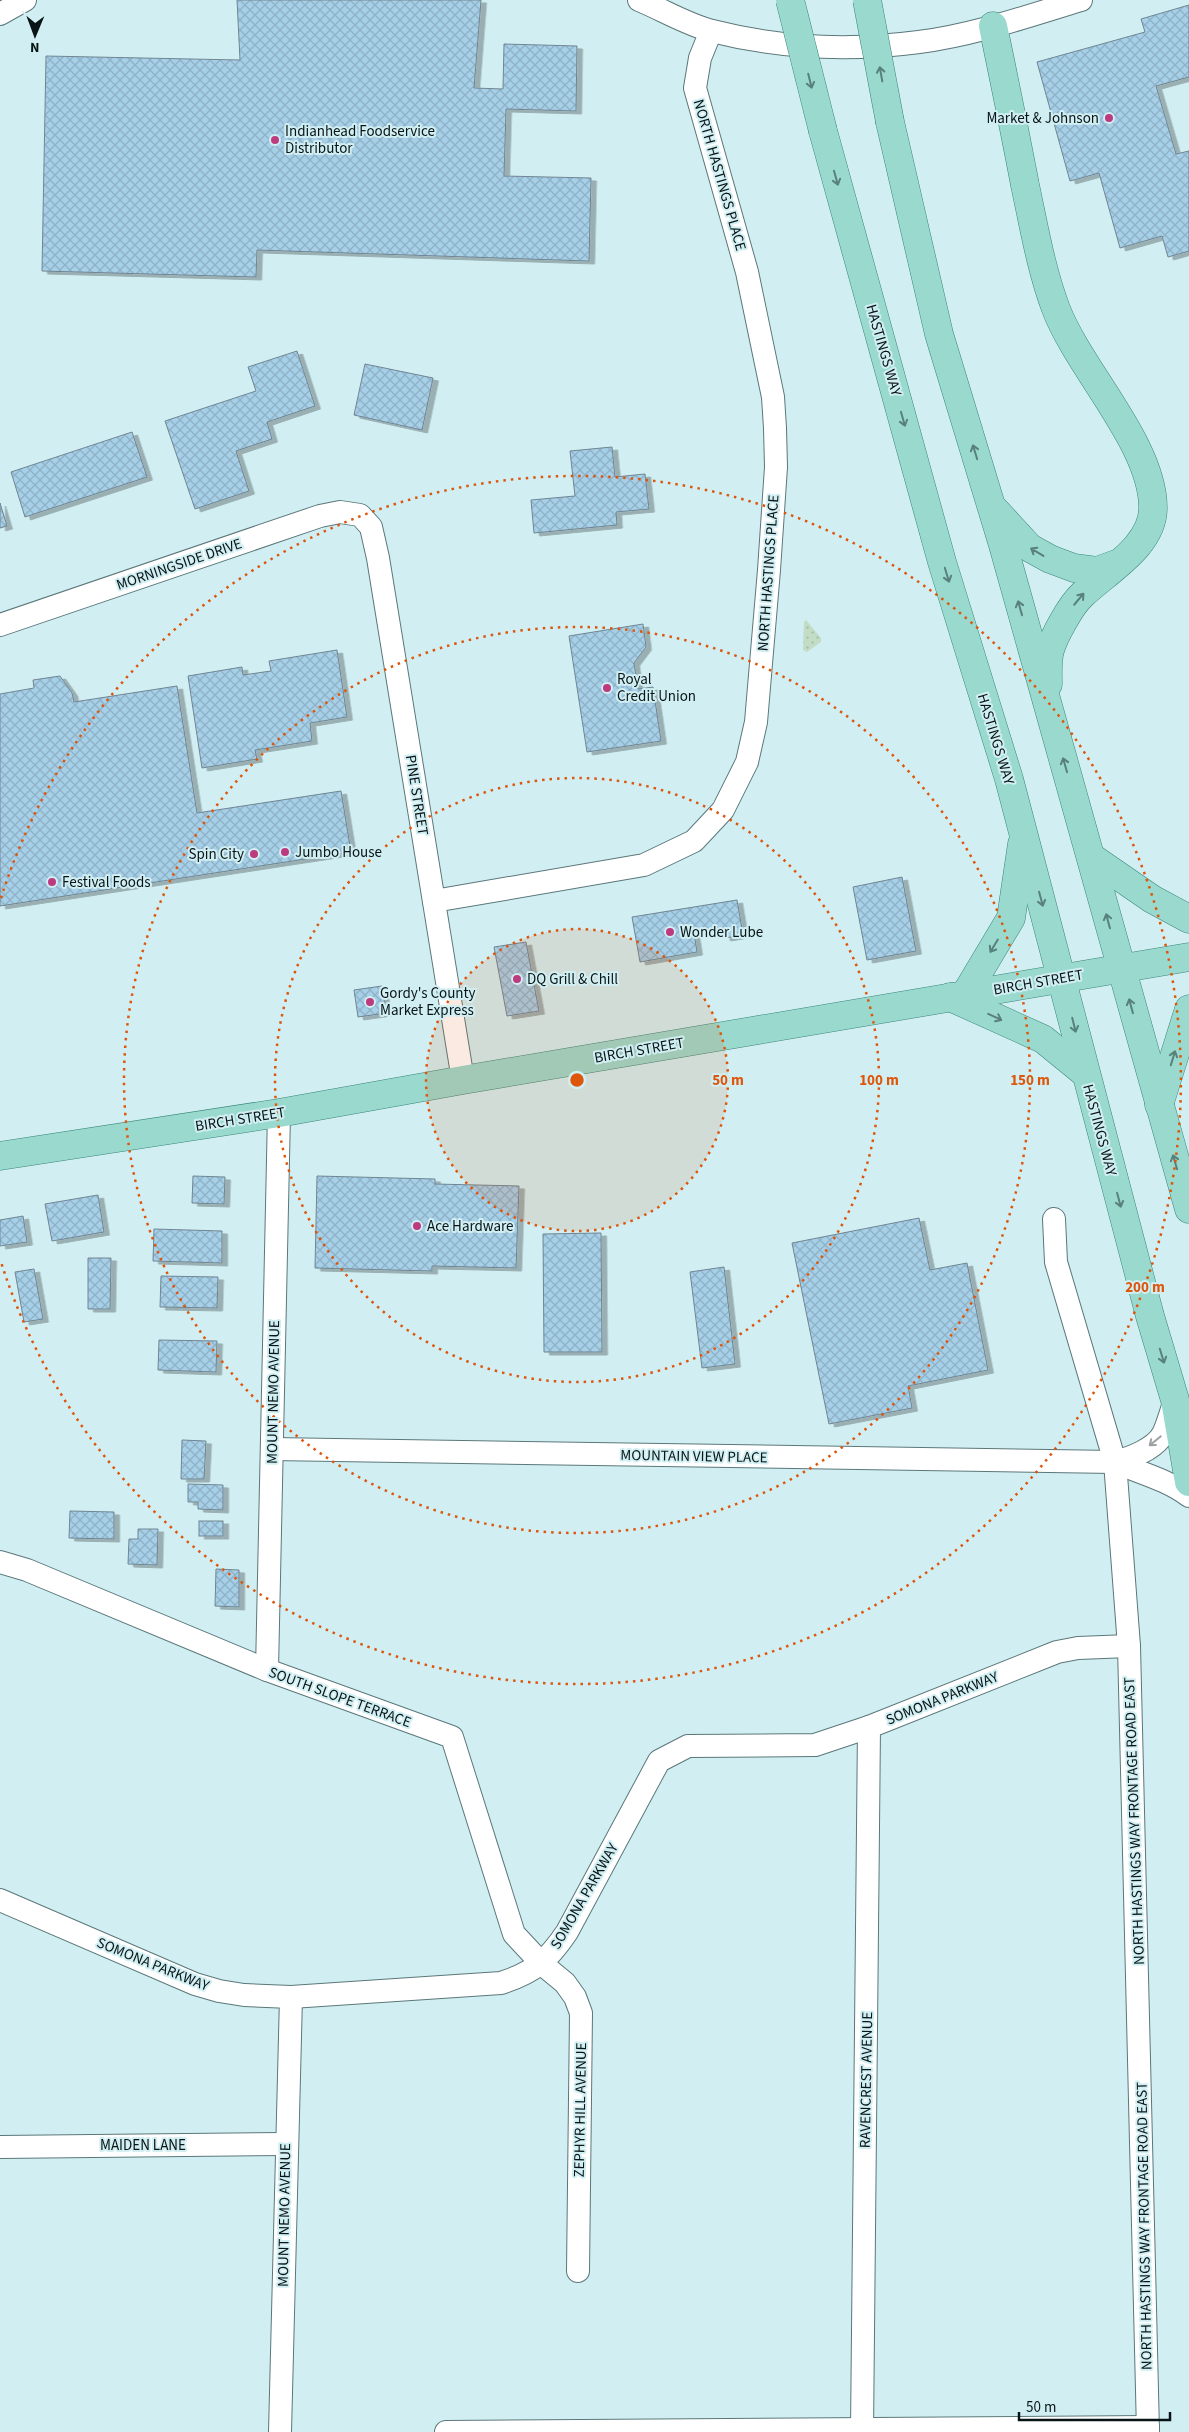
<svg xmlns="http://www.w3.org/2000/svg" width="1189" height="2432" viewBox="0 0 1189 2432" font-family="'Source Sans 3',sans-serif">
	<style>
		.grass { fill: url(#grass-dots) }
		.building { fill: url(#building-cross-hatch); stroke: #708592; filter: url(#shadow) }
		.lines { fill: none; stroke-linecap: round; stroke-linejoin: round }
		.minor-casing { stroke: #5b777a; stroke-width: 24 }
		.major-casing { stroke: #3b8578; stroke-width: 29 }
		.minor { stroke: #fff; stroke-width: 22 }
		.major { stroke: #9adace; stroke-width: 28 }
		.major-bridge-casing { stroke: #3b8578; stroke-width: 29; stroke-linecap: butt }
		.major-bridge { stroke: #9adace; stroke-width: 28 }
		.oneway { stroke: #59817b }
		.oneway2 { stroke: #9da1a2 }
		.ring { fill: none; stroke: #dd560c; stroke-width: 2.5; stroke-dasharray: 2.5 5 }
		.poi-dot { fill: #bd3a7f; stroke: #d1eff3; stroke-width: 2 }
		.labels { text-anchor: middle; stroke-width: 4; stroke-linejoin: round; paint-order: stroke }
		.poi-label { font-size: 15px; fill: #091416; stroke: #d1eff3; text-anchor: start }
		.street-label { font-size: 15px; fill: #091416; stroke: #d1eff3 }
		.centre { fill: #dd560c; stroke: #d1eff3; stroke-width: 2.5 }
		.ring-label { font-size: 15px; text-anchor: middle; font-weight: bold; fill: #dd560c; stroke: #d1eff3; stroke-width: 4; stroke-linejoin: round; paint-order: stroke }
	</style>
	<defs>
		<pattern id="grass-dots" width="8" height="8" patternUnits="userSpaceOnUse" patternTransform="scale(1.25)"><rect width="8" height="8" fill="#c2dcc5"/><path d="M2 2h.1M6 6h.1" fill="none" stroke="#a5bca8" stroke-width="1.8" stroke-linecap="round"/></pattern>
		<pattern id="building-cross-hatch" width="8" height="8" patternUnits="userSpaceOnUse" patternTransform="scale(1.25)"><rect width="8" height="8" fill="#a6cfe8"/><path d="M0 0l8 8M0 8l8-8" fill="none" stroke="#8eb1c6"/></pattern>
		<filter id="shadow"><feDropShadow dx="5.5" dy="3" stdDeviation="0" flood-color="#0004"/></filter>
	</defs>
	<rect width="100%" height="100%" fill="#d1eff3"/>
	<polygon class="grass" points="806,620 821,638 821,642 807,652 803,650 804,622"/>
	<g class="building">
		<polygon points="237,0 481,0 474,88 503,89 504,44 577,46 576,111 506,109 504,176 591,178 589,261 257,250 256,277 42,271 46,56 240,60"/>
		<polygon points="1189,5 1189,77 1156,86 1176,154 1189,151 1189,251 1168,257 1162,236 1120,248 1099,173 1070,181 1037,62 1145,32 1141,19"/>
		<polygon points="297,351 315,406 267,422 272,439 236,451 249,491 195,509 165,421 256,391 248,367"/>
		<polygon points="365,364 433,378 422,430 354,415"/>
		<polygon points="132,432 147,477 25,517 11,472"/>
		<polygon points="612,447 615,477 645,474 649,509 616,512 617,525 534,533 531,500 575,496 570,451"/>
		<polygon points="0,503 7,526 0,528"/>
		<polygon points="643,624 646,647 634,663 638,689 653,687 661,741 587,752 569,636"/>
		<polygon points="337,650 347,717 310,723 312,741 255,750 257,759 202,768 188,676 242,667 243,675 271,671 269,661"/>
		<polygon points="60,676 72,693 74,702 177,686 197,813 341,791 351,852 0,906 0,694 34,688 33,680"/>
		<polygon points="902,877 916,951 867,960 853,887"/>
		<polygon points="737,900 743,935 725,938 724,929 694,933 697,952 640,962 632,917"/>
		<polygon points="526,942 539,1011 507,1016 494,947"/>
		<polygon points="382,986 386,1013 358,1017 354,990"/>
		<polygon points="193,1176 225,1177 224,1204 192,1203"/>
		<polygon points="317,1176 435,1179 435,1184 519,1186 516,1268 432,1266 432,1271 315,1268"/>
		<polygon points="98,1195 104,1232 52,1241 45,1204"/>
		<polygon points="23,1216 27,1242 0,1246 0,1220"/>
		<polygon points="919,1218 930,1270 967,1263 988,1370 908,1386 912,1408 829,1424 792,1243"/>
		<polygon points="154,1229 222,1231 222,1263 153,1261"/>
		<polygon points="601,1233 602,1352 544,1352 543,1234"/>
		<polygon points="88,1258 111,1258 110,1309 88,1309"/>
		<polygon points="724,1267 735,1364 702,1368 690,1272"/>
		<polygon points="34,1269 43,1319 24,1322 15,1272"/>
		<polygon points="161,1276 218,1277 217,1308 160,1307"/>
		<polygon points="159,1340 217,1341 216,1372 158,1370"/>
		<polygon points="182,1440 206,1441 204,1479 181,1479"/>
		<polygon points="188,1484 223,1485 223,1510 198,1509 198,1502 188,1502"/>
		<polygon points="70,1511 114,1512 114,1539 69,1538"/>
		<rect x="199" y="1521" width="24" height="15"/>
		<polygon points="138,1529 158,1529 157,1565 128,1564 129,1539 138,1539"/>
		<polygon points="216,1569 239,1570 239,1607 215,1606"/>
	</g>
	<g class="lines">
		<g class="minor-casing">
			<g id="minor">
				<path d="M639 0C663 10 688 25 712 31 779 48 851 51 919 42 974 35 1028 16 1081 0"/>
				<polyline points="0,14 25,0"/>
				<polyline points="0,625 320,516 340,512 360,515 371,527 378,558 463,1080"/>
				<polyline points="434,901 644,865 694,841 723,810 747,762 756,722 769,570 776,467 775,428 773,397 747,272 695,88 700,58 711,31"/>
				<polyline points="1054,1219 1056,1262 1115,1462 1129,1646 1148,2432"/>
				<path d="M272 1449 1115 1462C1130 1458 1155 1449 1163 1434 1168 1424 1171 1411 1175 1400"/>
				<path d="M1115 1462C1140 1473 1166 1479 1189 1496"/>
				<polyline points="0,1562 27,1570 267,1670 452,1737 514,1934 542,1964 565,1983 575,1997 581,2013 578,2271"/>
				<polyline points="267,1670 279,1113"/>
				<path d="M0 1900 195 1984 219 1991 244 1995 291 1997 501 1983C535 1972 548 1960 567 1932L659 1761 688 1746 815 1745 869 1727 1057 1652 1078 1648 1129 1646"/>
				<polyline points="0,2147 286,2144"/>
				<polyline points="280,2432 291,1997"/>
				<polyline points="446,2432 1148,2427"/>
				<polyline points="862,2432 869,1727"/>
			</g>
		</g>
		<g class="major-casing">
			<g id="major">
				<path d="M993 26C1004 79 1015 132 1025 185 1034 227 1041 269 1056 309 1080 371 1153 444 1153 508 1153 546 1107 571 1082 595 1071 605 1054 636 1050 650 1047 661 1048 673 1048 684"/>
				<polyline points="890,122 939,334 1003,545 1189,1209"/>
				<polyline points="823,131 942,562 1009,779 1150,1316 1175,1400 1189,1482"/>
				<polyline points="995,510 1030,548 1050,559 1074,568 1097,571 1116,564"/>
				<polyline points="1091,857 1152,899 1189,919"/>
				<polyline points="965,995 1011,918 1022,844"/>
				<polyline points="950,997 1043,1039 1086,1074"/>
				<polyline points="1159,1105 1189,1009"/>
				<polyline points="0,1156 279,1113 463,1080 1189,957"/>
			</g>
		</g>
		<use href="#minor" class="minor"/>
		<use href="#major" class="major"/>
		<g class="major-bridge-casing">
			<g id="major-bridge">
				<polyline points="790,0 823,131"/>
				<polyline points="867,0 890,122"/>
			</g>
		</g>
		<use href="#major-bridge" class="major-bridge"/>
	</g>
	<defs><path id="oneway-shaft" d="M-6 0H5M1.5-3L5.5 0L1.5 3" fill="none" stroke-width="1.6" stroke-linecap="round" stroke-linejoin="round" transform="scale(1.25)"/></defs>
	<g class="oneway">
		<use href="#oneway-shaft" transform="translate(881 74) rotate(-100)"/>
		<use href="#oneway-shaft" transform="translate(810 81) rotate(76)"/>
		<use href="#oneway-shaft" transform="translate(836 178) rotate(74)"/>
		<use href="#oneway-shaft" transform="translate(903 419) rotate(74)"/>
		<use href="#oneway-shaft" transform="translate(975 452) rotate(-107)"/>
		<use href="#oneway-shaft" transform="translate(1037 552) rotate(-149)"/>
		<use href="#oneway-shaft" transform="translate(947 575) rotate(73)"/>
		<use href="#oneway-shaft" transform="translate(1079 599) rotate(-50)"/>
		<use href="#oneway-shaft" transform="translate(1020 608) rotate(-106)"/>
		<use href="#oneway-shaft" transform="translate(1065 765) rotate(-106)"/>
		<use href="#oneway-shaft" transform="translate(1041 899) rotate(75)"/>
		<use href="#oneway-shaft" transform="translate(1108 921) rotate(-105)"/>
		<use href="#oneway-shaft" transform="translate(994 946) rotate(121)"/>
		<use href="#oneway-shaft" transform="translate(1131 1006) rotate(-105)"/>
		<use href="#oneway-shaft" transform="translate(995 1017) rotate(25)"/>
		<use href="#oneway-shaft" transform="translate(1074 1025) rotate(76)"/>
		<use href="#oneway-shaft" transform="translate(1173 1058) rotate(-73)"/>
		<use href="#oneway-shaft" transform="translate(1175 1162) rotate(-106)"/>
		<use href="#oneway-shaft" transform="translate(1119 1200) rotate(75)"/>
		<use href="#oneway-shaft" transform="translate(1162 1356) rotate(73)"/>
	</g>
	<use class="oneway2" href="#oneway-shaft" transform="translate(1155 1441) rotate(141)"/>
	<circle cx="577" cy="1080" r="151" fill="#dd560c" fill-opacity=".12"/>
	<g class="ring">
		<circle cx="577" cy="1080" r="151"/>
		<circle cx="577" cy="1080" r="302"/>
		<circle cx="577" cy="1080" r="453"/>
		<path d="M1 898A604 604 0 1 1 1 1262"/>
	</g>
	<g class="poi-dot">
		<circle cx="1109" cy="118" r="5"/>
		<circle cx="275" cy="140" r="5"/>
		<circle cx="607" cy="688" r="5"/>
		<circle cx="285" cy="852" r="5"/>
		<circle cx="254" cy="854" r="5"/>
		<circle cx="52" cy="882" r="5"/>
		<circle cx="670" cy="932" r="5"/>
		<circle cx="517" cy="979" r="5"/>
		<circle cx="370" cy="1002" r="5"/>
		<circle cx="417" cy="1226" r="5"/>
	</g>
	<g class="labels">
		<g class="poi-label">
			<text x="1099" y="123" text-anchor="end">Market &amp; Johnson</text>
			<text x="285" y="136">Indianhead Foodservice<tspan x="285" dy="17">Distributor</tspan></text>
			<text x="617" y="684">Royal<tspan x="617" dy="17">Credit Union</tspan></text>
			<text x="295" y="857">Jumbo House</text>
			<text x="244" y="859" text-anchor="end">Spin City</text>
			<text x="62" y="887">Festival Foods</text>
			<text x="680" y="937">Wonder Lube</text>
			<text x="527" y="984">DQ Grill &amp; Chill</text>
			<text x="380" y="998">Gordy's County<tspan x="380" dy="17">Market Express</tspan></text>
			<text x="427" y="1231">Ace Hardware</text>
		</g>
		<g class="street-label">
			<text transform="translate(720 175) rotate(74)" y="5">NORTH HASTINGS PLACE</text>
			<text transform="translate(884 350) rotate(74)" y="5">HASTINGS WAY</text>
			<text transform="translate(179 564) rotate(-19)" y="5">MORNINGSIDE DRIVE</text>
			<text transform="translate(768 573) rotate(-86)" y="5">NORTH HASTINGS PLACE</text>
			<text transform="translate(996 739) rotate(73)" y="5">HASTINGS WAY</text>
			<text transform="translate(417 795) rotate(81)" y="5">PINE STREET</text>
			<text transform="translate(1038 982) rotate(-10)" y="5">BIRCH STREET</text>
			<text transform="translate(639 1050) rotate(-10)" y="5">BIRCH STREET</text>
			<text transform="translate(240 1119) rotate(-9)" y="5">BIRCH STREET</text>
			<text transform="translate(1100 1130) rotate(75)" y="5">HASTINGS WAY</text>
			<text transform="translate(273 1392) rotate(-89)" y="5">MOUNT NEMO AVENUE</text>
			<text transform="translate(694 1456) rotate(1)" y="5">MOUNTAIN VIEW PLACE</text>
			<text transform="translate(340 1697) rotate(20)" y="5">SOUTH SLOPE TERRACE</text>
			<text transform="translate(942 1698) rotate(-22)" y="5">SOMONA PARKWAY</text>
			<text transform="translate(1134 1821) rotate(-92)" y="5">NORTH HASTINGS WAY FRONTAGE ROAD EAST</text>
			<text transform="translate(584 1896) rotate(-60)" y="5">SOMONA PARKWAY</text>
			<text transform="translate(153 1964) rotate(22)" y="5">SOMONA PARKWAY</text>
			<text transform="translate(866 2080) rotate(-89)" y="5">RAVENCREST AVENUE</text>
			<text transform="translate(580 2110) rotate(-89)" y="5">ZEPHYR HILL AVENUE</text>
			<text x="143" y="2150">MAIDEN LANE</text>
			<text transform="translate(284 2215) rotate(-89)" y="5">MOUNT NEMO AVENUE</text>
			<text transform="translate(1144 2226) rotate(-91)" y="5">NORTH HASTINGS WAY FRONTAGE ROAD EAST</text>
		</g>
	</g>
	<circle cx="577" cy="1080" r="8" class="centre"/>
	<g class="ring-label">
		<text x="728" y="1085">50 m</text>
		<text x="879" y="1085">100 m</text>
		<text x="1030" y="1085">150 m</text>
		<text x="1145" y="1292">200 m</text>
	</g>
	<g transform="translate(35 35) rotate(181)" stroke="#d1eff3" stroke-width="4" paint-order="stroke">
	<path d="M0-4L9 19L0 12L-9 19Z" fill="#091416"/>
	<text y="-8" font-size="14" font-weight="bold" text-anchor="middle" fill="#091416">N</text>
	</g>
	<path d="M1019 2412v8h151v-8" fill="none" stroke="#091416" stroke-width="2.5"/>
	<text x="1026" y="2412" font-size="15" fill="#091416" stroke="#d1eff3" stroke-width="4" paint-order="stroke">50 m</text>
</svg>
